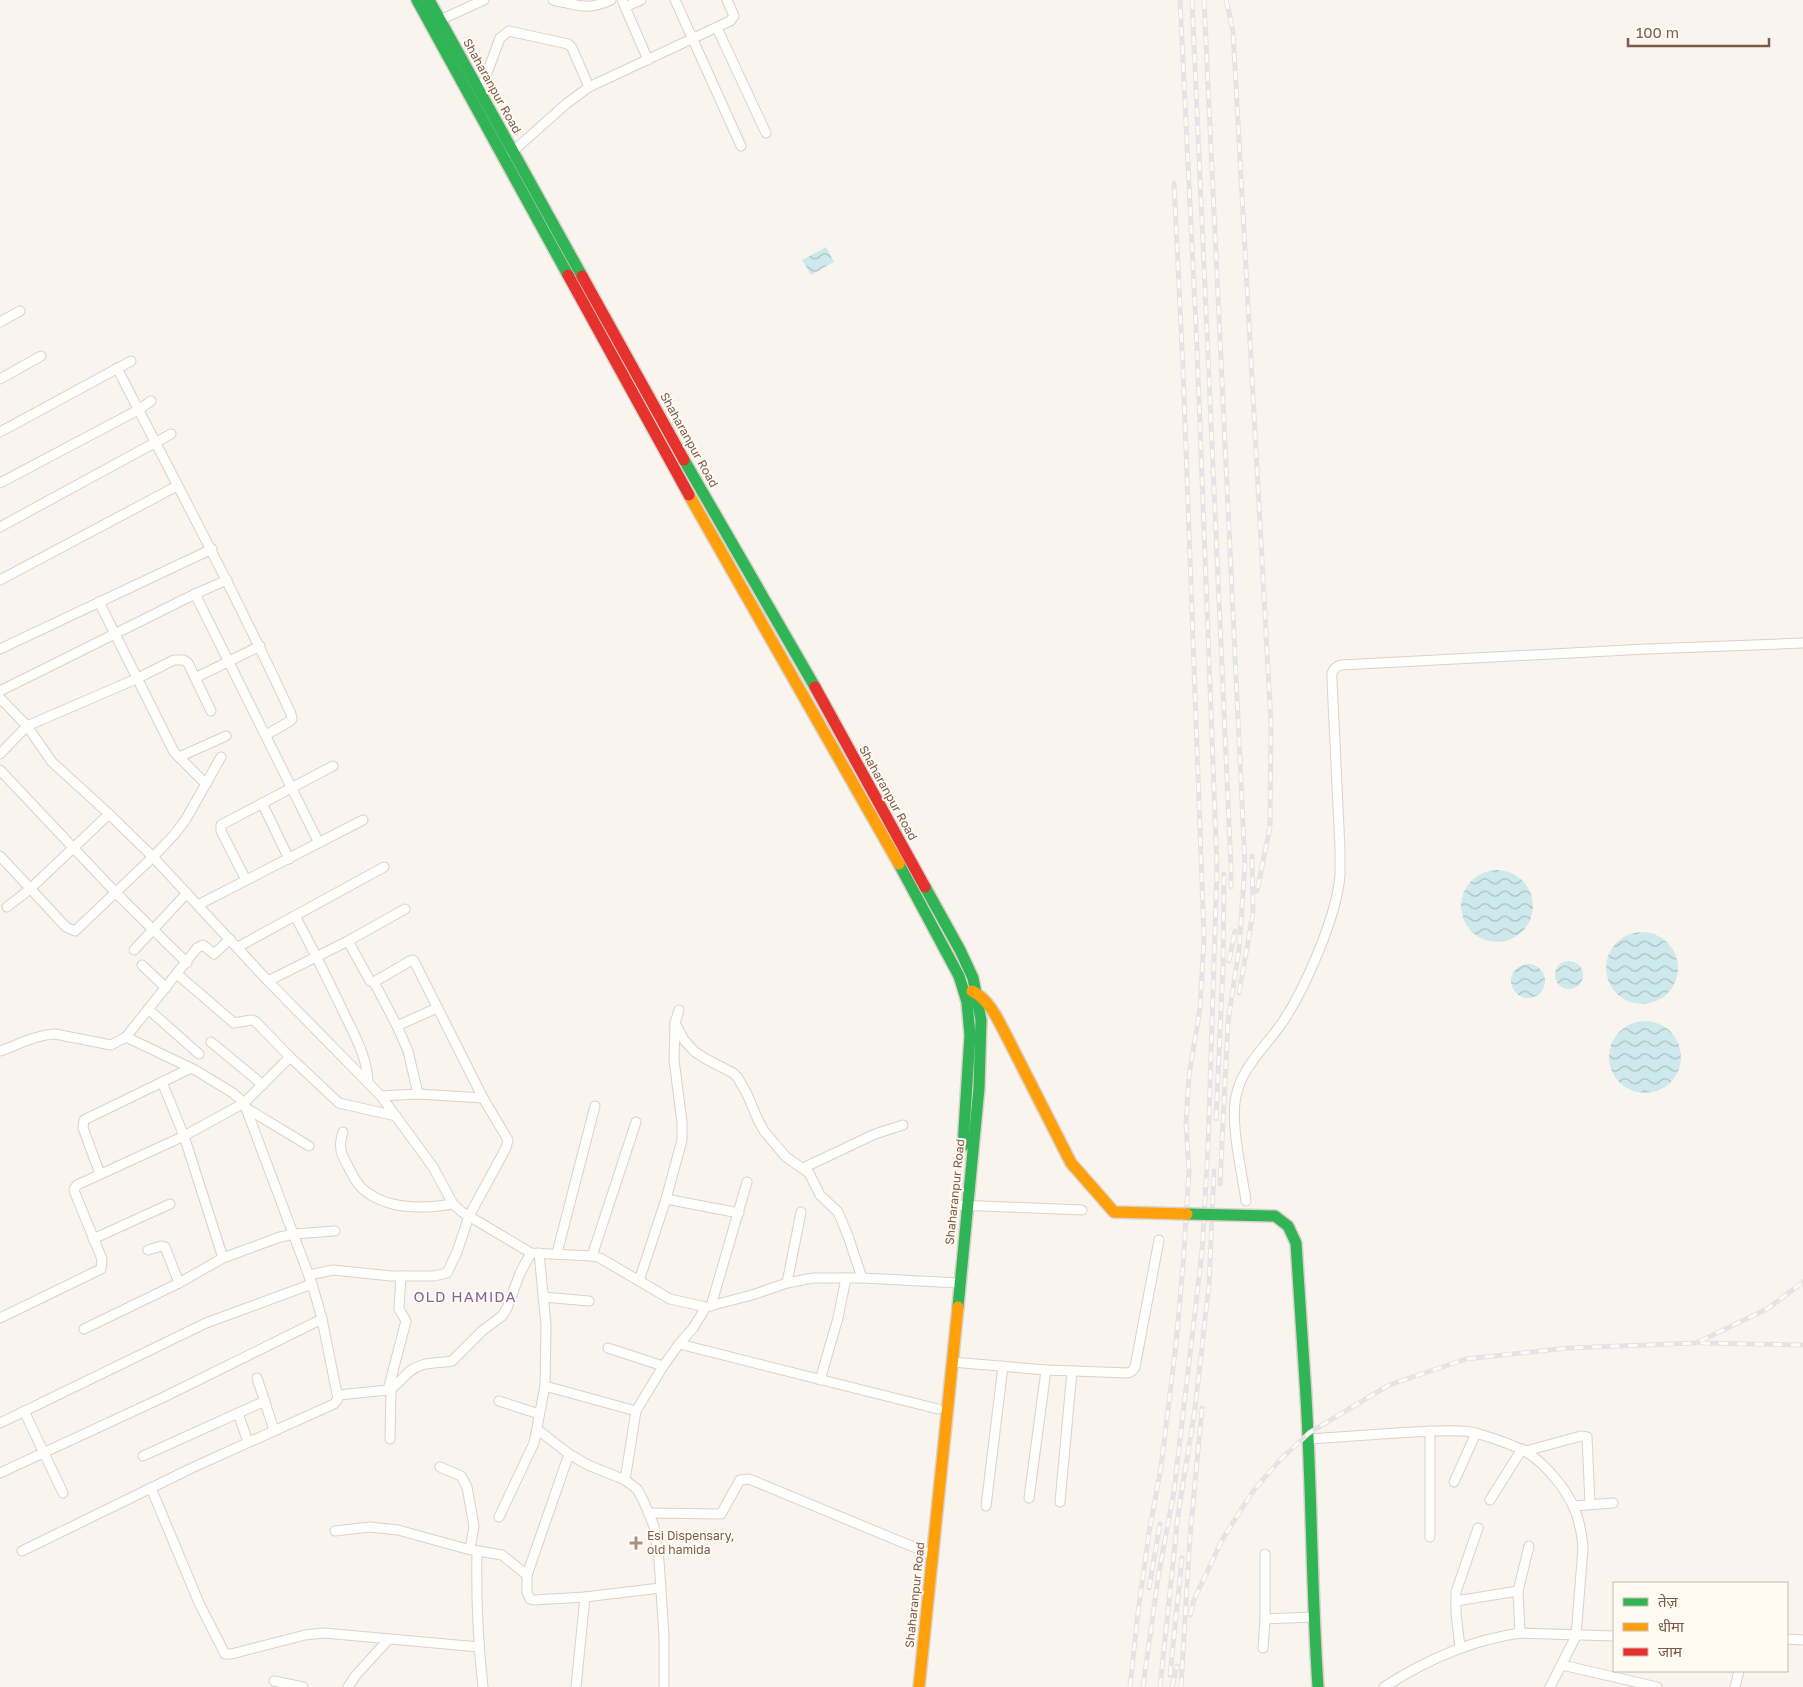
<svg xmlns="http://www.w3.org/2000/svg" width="1803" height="1687" viewBox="0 0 1803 1687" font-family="'Golos Text','Noto Sans Devanagari',sans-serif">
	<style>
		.water { fill: url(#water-waves) }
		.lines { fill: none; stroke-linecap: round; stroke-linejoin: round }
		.street-casing { stroke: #dad2cc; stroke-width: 11 }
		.fast-casing { stroke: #d9d1ca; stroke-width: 14 }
		.slow-casing { stroke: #d9d1ca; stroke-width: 14 }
		.jam-casing { stroke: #d9d1ca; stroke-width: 14 }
		.street { stroke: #fefefc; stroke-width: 9 }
		.fast { stroke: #30b455; stroke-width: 11 }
		.slow { stroke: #ff9f0a; stroke-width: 11 }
		.jam { stroke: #e5322d; stroke-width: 11 }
		.rail-casing { stroke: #e6e3e6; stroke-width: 5 }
		.rail { stroke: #fffaf2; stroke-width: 3; stroke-dasharray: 9; stroke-linecap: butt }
		.fast-bridge-casing { stroke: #d9d1ca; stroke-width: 14; stroke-linecap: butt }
		.slow-bridge-casing { stroke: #d9d1ca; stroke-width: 14; stroke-linecap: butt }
		.fast-bridge { stroke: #30b455; stroke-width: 11 }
		.slow-bridge { stroke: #ff9f0a; stroke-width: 11 }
		.poi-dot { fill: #a89183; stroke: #fffaf2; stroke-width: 2 }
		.labels { text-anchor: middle; stroke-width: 4; stroke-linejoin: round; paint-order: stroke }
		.street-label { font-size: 12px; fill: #7d5b49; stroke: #fffaf2 }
		.poi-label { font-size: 12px; fill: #7d5b49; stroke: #fffaf2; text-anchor: start }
		.quarter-label { font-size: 15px; letter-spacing: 1px; fill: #8b65a0; stroke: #fffaf2 }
	</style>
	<defs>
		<pattern id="water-waves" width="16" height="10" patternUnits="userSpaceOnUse" patternTransform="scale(1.25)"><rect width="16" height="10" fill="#cee9ec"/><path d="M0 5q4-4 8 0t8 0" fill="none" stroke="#acc0c1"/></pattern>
	</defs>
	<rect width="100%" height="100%" fill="#f9f5ee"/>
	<g class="water">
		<polygon points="826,247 834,262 811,275 802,260"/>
		<circle cx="1497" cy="906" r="36"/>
		<circle cx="1642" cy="968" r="36"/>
		<circle cx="1569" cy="975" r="14"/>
		<circle cx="1528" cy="981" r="17"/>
		<circle cx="1645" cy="1057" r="36"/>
	</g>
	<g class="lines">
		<g class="street-casing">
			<g id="street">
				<path d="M553 0C578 5 587 11 611 0"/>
				<polyline points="622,0 648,60"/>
				<polyline points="675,0 741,146"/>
				<polyline points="625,7 641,0"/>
				<polyline points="440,20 484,0"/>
				<polyline points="717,28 766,133"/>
				<polyline points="480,92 500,38 509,31 568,44 572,48 589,87"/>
				<polyline points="511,153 566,104 589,87 730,21 734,16 727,0"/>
				<polyline points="0,322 20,311"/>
				<path d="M117 368C176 483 237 597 291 714L292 719 290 721 266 735"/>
				<polyline points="0,379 41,356"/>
				<polyline points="0,432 131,361"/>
				<polyline points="0,483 138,410 151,401"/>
				<polyline points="0,527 171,434"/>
				<polyline points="0,580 177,486"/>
				<polyline points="195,594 319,843"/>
				<polyline points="99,602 174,752 206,784"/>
				<polyline points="0,649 212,549"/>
				<polyline points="195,678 260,646"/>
				<polyline points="0,691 195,594 227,580"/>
				<polyline points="0,698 27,726 52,762 109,814 153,857 268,981 381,1096 433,1167 453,1204 462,1212 531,1253 592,1256 600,1258 670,1299 706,1307 752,1295 787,1283 813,1278 862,1278 959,1283"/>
				<polyline points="0,754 27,726 136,679 174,660 184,660 188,663 211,711"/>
				<polyline points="179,757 226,736"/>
				<polyline points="0,770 116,893 187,963"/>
				<polyline points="262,803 289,859"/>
				<polyline points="0,856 66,927 75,931 153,857 174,835 186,819 221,757"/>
				<polyline points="246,880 221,831 221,825 333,766"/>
				<polyline points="198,905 363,820"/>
				<polyline points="7,907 30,889 109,814"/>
				<path d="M295 916C312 947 327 978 342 1009 353 1033 367 1055 368 1082"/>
				<polyline points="238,947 384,867"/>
				<polyline points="134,950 187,893"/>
				<polyline points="142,965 166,988"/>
				<polyline points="177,974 234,1023 251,1020 255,1021 290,1057 339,1103 396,1116"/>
				<polyline points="268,981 348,941 405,909"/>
				<polyline points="374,982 397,1026 408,1051 418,1094"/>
				<polyline points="148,1009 199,1054"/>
				<polyline points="675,1023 684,1040 695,1052 706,1059 733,1073 738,1078 747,1094 758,1120 764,1131 786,1157 809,1173 820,1195 838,1212 848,1236 862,1278"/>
				<polyline points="397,1026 437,1008"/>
				<polyline points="211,1042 263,1085"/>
				<path d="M0 1051C18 1045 35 1035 55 1034L111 1045 126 1037 197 948 203 945 214 954 230 939"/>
				<polyline points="162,1082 184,1136 223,1258"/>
				<polyline points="381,1096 418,1094 483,1098"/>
				<polyline points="246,1108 309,1146"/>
				<path d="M343 1132C338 1147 341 1155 349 1168 353 1176 357 1185 364 1190 388 1210 424 1209 453 1204"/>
				<polyline points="803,1168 875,1134 903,1125"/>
				<polyline points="100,1174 83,1128 84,1120 191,1068"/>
				<polyline points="666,1199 739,1213"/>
				<path d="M1246 1201C1242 1172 1230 1124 1236 1096 1242 1067 1266 1046 1282 1023 1305 989 1337 916 1340 875 1340 867 1340 858 1340 849L1332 680C1331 672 1333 668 1341 665L1646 649 1803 643"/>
				<polyline points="959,1205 1082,1210"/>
				<polyline points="93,1239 170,1204"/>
				<polyline points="148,1250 161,1246 165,1247 179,1283"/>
				<polyline points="557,1253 595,1106"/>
				<polyline points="592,1256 636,1122"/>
				<polyline points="309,1275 333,1270 391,1276 434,1276 447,1273 457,1252 469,1216 506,1148 508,1140 483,1098 415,963 413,960 410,961 374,982 370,981 348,941"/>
				<polyline points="639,1281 666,1199 682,1140 682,1122 674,1060 675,1023 679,1010"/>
				<polyline points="787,1283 801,1212"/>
				<polyline points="543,1297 589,1301"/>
				<polyline points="711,1306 747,1182"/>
				<polyline points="0,1318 101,1269 102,1259 75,1193 74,1189 77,1185 184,1136 244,1103 290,1057"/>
				<polyline points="84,1329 179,1283 223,1258 280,1237 294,1234 335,1231"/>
				<polyline points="679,1344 938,1409"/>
				<polyline points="608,1348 663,1366"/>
				<polyline points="952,1362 1046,1370 1128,1373 1132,1371 1135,1367 1159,1240"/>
				<polyline points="257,1378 274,1430"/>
				<polyline points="820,1380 838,1318 846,1278"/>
				<polyline points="545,1386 636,1411"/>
				<polyline points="388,1390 406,1321 399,1309 401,1276"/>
				<path d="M338 1395 388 1390C397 1386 402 1378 409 1372 422 1361 436 1364 452 1361L482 1331 502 1316 507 1308 520 1273 531 1253"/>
				<polyline points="499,1401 539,1414"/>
				<polyline points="24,1411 63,1493"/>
				<polyline points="238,1413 248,1442"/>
				<polyline points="0,1423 206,1323 312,1284"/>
				<polyline points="537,1429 569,1454 588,1465 625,1480 637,1489 643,1500 654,1526 659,1560 664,1637 664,1687"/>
				<polyline points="390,1439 391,1389"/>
				<path d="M1309 1439C1339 1437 1368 1435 1397 1433 1419 1432 1441 1430 1462 1431 1473 1431 1482 1435 1492 1438 1522 1448 1535 1454 1555 1478 1573 1499 1581 1520 1583 1548L1576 1636 1550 1687"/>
				<polyline points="1526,1451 1581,1436 1587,1437 1590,1504"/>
				<polyline points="143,1456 265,1401"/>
				<polyline points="440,1467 461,1476 467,1487 474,1526 470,1549"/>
				<polyline points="0,1473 164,1397 322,1319"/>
				<polyline points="625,1480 636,1411 662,1368 679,1344 693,1328 706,1307"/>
				<polyline points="1454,1482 1476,1433"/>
				<polyline points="151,1488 199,1603 225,1654 231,1654 305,1635 324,1633 479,1647"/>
				<polyline points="1029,1498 1046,1370"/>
				<polyline points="1490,1500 1522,1449"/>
				<polyline points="1060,1502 1072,1371"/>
				<polyline points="986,1506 1003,1366"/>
				<polyline points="1574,1506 1613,1503"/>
				<polyline points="649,1513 721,1514 740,1480 749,1479 933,1555"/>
				<polyline points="499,1517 534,1443 545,1386 546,1325 539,1253"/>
				<polyline points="335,1531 370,1527 398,1530 467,1549 502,1555 527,1575 569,1454"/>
				<polyline points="1430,1537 1430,1431"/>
				<polyline points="22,1551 196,1466 334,1404 338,1399 322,1319 312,1284 244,1103 233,1093 195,1070 126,1037"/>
				<path d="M477 1551C476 1596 478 1642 483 1687"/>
				<polyline points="527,1575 527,1592 530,1599 534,1600 585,1597 660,1588"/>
				<polyline points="1456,1601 1518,1591"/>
				<polyline points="1265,1619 1313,1617"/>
				<polyline points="1520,1633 1518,1591 1529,1546"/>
				<polyline points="1787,1639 1803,1640"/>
				<polyline points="1460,1647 1456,1613 1456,1592 1478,1528"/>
				<polyline points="1263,1648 1265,1619 1265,1554"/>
				<polyline points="1562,1665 1657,1687"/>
				<polyline points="274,1681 303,1687"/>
				<polyline points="348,1687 356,1675 389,1639"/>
				<polyline points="576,1687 585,1597"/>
				<path d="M1384 1687C1426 1660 1471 1640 1520 1633L1614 1636"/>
				<polyline points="1735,1687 1739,1671"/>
			</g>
		</g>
		<g class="fast-casing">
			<g id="fast">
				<polyline points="417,0 568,275"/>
				<polyline points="429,0 582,276"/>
				<polyline points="684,460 815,687"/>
				<polyline points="899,864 959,976 967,1002 970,1035 963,1146"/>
				<polyline points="925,887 960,950 973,978 981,1020 979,1088 958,1307"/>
				<path d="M1305 1381C1312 1483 1311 1585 1318 1687"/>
			</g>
		</g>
		<g class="slow-casing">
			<g id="slow">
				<polyline points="689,495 899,864"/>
				<path d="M972 991C990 1000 998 1020 1007 1037"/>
				<polyline points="919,1687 958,1307"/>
			</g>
		</g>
		<g class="jam-casing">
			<g id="jam">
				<polyline points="568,275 689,495"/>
				<polyline points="582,276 684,460"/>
				<polyline points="815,687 925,887"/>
			</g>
		</g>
		<use href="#street" class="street"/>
		<use href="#fast" class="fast"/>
		<use href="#slow" class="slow"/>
		<use href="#jam" class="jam"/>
		<g class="rail-casing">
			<g id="rail">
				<polyline points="1192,0 1231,867 1231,887"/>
				<polyline points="1204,0 1245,866 1239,949 1228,1022 1220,1184"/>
				<polyline points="1226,0 1233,31 1271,724 1270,827 1257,891"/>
				<polyline points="1229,961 1235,931"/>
				<polyline points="1239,993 1253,913 1252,856"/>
				<polyline points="1216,1119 1223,967 1224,874"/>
				<polyline points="1701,1343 1803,1345"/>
				<polyline points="1149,1588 1160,1524"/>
				<polyline points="1190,1615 1194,1600 1222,1540 1253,1491 1280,1460 1309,1433 1389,1385 1466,1359 1568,1348 1696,1343 1767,1309 1803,1282"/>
				<polyline points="1170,1675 1182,1558"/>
				<polyline points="1130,1687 1138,1612 1149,1533 1161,1467 1176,1344 1183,1265 1189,1171 1186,1123 1189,1076 1200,1008 1204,938 1183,369 1174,183"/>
				<polyline points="1143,1687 1158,1578 1174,1491 1202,1252 1208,1148 1217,867 1197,348 1180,0"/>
				<polyline points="1160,1687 1178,1515 1195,1409 1209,1284 1214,1171"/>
				<polyline points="1172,1687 1177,1666"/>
				<polyline points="1181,1687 1190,1536 1202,1408"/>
			</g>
		</g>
		<use href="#rail" class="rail"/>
		<g class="fast-bridge-casing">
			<polyline id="fast-bridge" points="1187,1214 1275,1216 1288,1226 1296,1243 1305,1381"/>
		</g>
		<g class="slow-bridge-casing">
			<polyline id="slow-bridge" points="1007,1037 1071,1163 1114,1212 1187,1214"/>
		</g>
		<use href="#fast-bridge" class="fast-bridge"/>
		<use href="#slow-bridge" class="slow-bridge"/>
	</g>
	<path class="poi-dot" d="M633.5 1535.5h5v5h5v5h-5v5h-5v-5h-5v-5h5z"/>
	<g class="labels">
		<g class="street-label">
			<text transform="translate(492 86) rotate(61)" y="4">Shaharanpur Road</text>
			<text transform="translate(689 440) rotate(61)" y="4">Shaharanpur Road</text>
			<text transform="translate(888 793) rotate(61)" y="4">Shaharanpur Road</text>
			<text transform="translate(955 1192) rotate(-84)" y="4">Shaharanpur Road</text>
			<text transform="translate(915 1595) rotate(-84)" y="4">Shaharanpur Road</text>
		</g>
		<g class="poi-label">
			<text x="647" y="1540">Esi Dispensary,<tspan x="647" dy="14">old hamida</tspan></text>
		</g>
		<g class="quarter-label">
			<text x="465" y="1302">OLD HAMIDA</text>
		</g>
	</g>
	<rect x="1613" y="1582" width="175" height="90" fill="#fffaf2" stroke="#cbbaae"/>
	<rect x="1623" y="1598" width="25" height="8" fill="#30b455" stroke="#cbbaae"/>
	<text x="1658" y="1607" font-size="15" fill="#7d5b49">तेज़</text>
	<rect x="1623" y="1623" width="25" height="8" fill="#ff9f0a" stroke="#cbbaae"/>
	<text x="1658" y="1632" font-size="15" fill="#7d5b49">धीमा</text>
	<rect x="1623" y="1648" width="25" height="8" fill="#e5322d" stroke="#cbbaae"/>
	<text x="1658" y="1657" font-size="15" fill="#7d5b49">जाम</text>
	<path d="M1628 38v8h141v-8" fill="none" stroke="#7d5b49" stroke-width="2.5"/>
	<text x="1636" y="38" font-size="15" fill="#7d5b49" stroke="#fffaf2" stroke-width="4" paint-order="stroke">100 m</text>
</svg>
